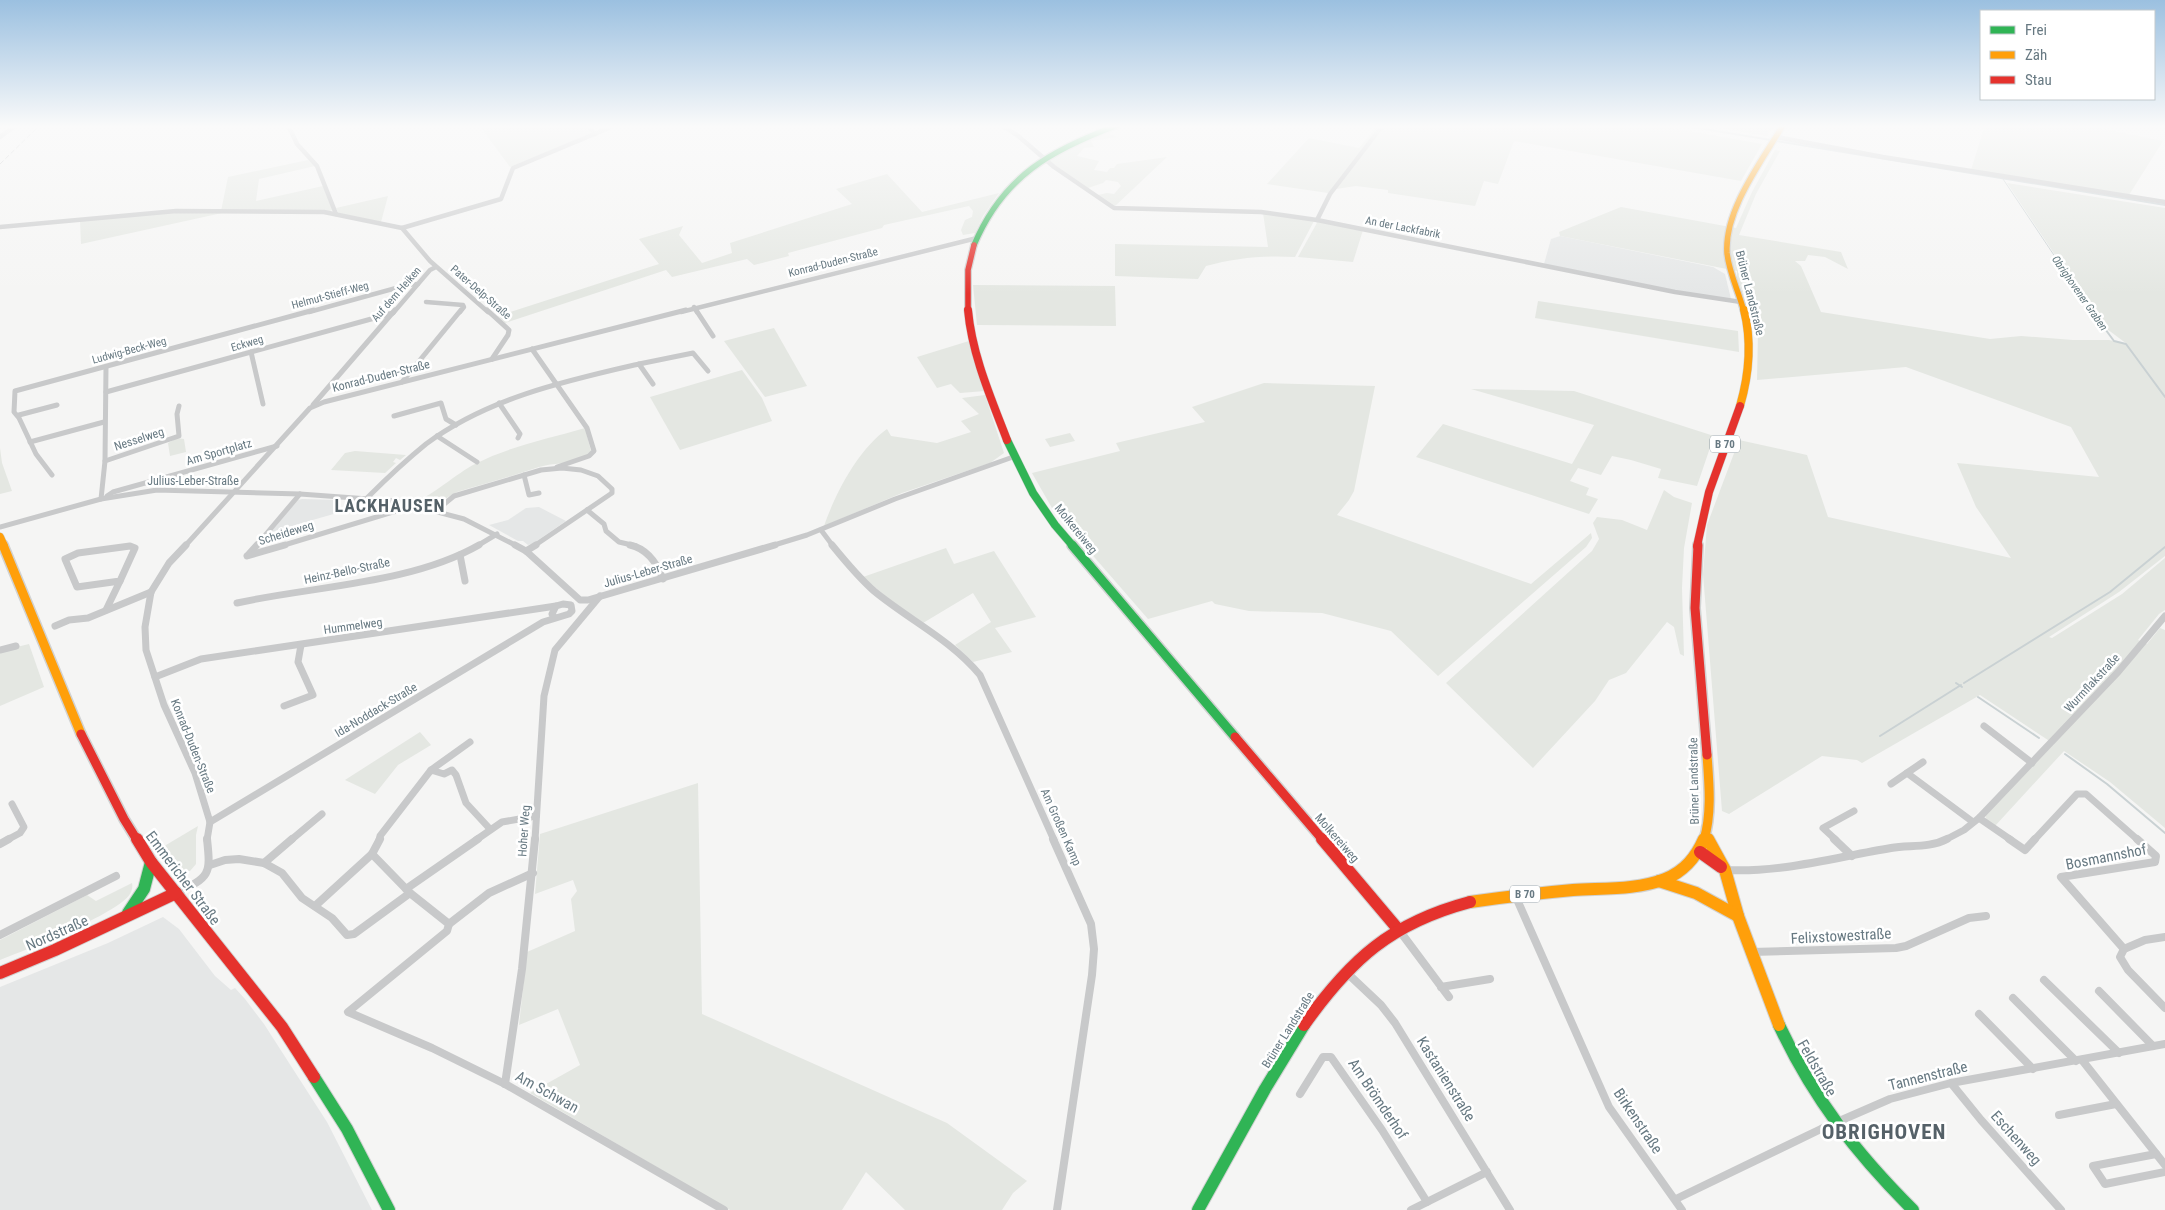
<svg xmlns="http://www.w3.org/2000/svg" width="2165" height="1210" viewBox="0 0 2165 1210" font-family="'Roboto Condensed',sans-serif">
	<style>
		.built { fill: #e5e7e7 }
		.green { fill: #e4e7e2 }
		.water { fill: #c9d1d3 }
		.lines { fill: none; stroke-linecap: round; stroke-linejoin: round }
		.stream-far1 { stroke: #c9d1d3; stroke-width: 1 }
		.stream { stroke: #c9d1d3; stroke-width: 2 }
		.fast-far3-casing { stroke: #d1d2d2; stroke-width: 8 }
		.fast-far2-casing { stroke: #d1d2d2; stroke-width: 9 }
		.fast-far1-casing { stroke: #d1d2d2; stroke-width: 12 }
		.fast-casing { stroke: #d1d2d2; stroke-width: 14 }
		.slow-far3-casing { stroke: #d1d2d2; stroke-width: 8 }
		.slow-far2-casing { stroke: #d1d2d2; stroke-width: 9 }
		.slow-far1-casing { stroke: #d1d2d2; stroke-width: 12 }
		.slow-casing { stroke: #d1d2d2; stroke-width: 14 }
		.jam-far3-casing { stroke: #d1d2d2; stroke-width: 8 }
		.jam-far2-casing { stroke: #d1d2d2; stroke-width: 9 }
		.jam-far1-casing { stroke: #d1d2d2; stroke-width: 12 }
		.jam-casing { stroke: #d1d2d2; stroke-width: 14 }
		.street-far3 { stroke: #c8c9ca; stroke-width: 4.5 }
		.street-far2 { stroke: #c8c9ca; stroke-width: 5 }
		.street-far1 { stroke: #c8c9ca; stroke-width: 7 }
		.street { stroke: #c8c9ca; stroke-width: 8 }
		.fast-far3 { stroke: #30b455; stroke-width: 5.5 }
		.fast-far2 { stroke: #30b455; stroke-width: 8 }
		.fast-far1 { stroke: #30b455; stroke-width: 9 }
		.fast { stroke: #30b455; stroke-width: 12 }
		.slow-far3 { stroke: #ff9f0a; stroke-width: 5.5 }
		.slow-far2 { stroke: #ff9f0a; stroke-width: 8 }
		.slow-far1 { stroke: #ff9f0a; stroke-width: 9 }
		.slow { stroke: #ff9f0a; stroke-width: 12 }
		.jam-far3 { stroke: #e5322d; stroke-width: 5.5 }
		.jam-far2 { stroke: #e5322d; stroke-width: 8 }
		.jam-far1 { stroke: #e5322d; stroke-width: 9 }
		.jam { stroke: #e5322d; stroke-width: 12 }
		.rail { stroke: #bdbfc0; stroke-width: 1; stroke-dasharray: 5 2.5; stroke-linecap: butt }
		.labels { text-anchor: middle; stroke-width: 5; stroke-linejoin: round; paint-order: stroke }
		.far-street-label { font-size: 11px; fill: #677982; stroke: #fff }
		.far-water-label { font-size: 11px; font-style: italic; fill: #63797f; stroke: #fff }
		.shield { fill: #fff; stroke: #95a1a8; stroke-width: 1 }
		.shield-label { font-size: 11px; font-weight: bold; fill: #677982 }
		.street-label { font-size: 12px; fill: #677982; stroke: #fff }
		.near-street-label { font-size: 15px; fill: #677982; stroke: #fff }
		.district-label { font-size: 18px; font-weight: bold; letter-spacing: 1px; fill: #556168; stroke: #fff }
		.near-district-label { font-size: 21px; font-weight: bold; letter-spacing: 1px; fill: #556168; stroke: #fff }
	</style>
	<rect width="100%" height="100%" fill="#f5f5f4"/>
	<g class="built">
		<polygon points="1560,236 1713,267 1725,274 1731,299 1693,294 1544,264 1551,239"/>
		<polygon points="302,499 336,500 337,513 271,532 298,500"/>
		<polygon points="539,507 566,521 534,543 528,545 523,541 518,541 489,525 508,520 526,508"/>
		<polygon points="163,917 179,929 215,976 231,990 235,988 245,999 264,1024 327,1122 372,1210 0,1210 0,987 108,943"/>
	</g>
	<g class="green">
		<polygon points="479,125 586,125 593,133 510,167"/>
		<polygon points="1378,125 1656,125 1762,144 1741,181 1514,141 1498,184 1484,181 1475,206 1388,193 1388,190 1356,186 1336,189 1360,158 1328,193 1267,184 1309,138 1359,148"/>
		<polygon points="1701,125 1773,125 1767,136"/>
		<polygon points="1985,125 2085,125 2163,141 2129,195 1971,170"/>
		<polygon points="1105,132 1117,137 1091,141 1094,147 1084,148 1077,156 1099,161 1094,170 1107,172 1110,168 1114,168 1117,164 1167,157 1114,207 1098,195 1107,193 1114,194 1121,186 1118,182 1106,180 1103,183 1088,188 1057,168 1048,159 1071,146"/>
		<polygon points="1775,150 1780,151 1756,194 1739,235 1841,252 1848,269 1825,257 1808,255 1805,261 1795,261 1801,266 1821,312 1990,339 2021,336 2073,340 2109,340 2127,344 2103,326 2095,315 2007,183 2165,208 2165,556 2119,592 2049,637 2052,638 2122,594 2165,558 2165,610 2159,614 2138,640 2147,644 2160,628 2165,630 2165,828 2110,782 2064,751 1995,826 1987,821 1985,815 2054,744 1980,695 1862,763 1857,760 1822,756 1729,814 1722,811 1703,574 1707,525 1739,440 1807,455 1828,517 2011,558 1976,507 1957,463 2099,477 2071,427 1906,367 1757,380 1758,333 1737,278 1737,271 1560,236 1559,232 1621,207 1736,228 1752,192"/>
		<polygon points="308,160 315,166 259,179 256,201 323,186 333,210 325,212 221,211 228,177"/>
		<polygon points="887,174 922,212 999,193 983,216 975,233 963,235 961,230 965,220 972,217 973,211 969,206 884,225 882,228 788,253 789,256 754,265 747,259 672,277 666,270 505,323 498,316 659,264 639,239 683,226 679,235 702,263 732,253 730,243 852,204 836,189"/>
		<polygon points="388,196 381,222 339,214 336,208"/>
		<polygon points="175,212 222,213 81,244 80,220"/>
		<path d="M1263 213 1314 221 1295 257C1264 255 1235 258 1206 266L1198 279 1115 276V244L1268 247Z"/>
		<polygon points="1318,221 1363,230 1353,262 1298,257"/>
		<polygon points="973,285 1115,286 1116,326 977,325"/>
		<polygon points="1538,301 1738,331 1739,352 1535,318"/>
		<polygon points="774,328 807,386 765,397 724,341"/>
		<polygon points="969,341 985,391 960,393 951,384 937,388 917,357"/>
		<polygon points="742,370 762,398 772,421 680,450 650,397"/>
		<polygon points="1264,383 1375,386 1354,491 1349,500 1337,515 1531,584 1591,533 1592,538 1586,547 1438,676 1391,631 1322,613 1249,611 1215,604 1212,601 1148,619 1062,520 1052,508 1032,473 1120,451 1116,443 1205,422 1192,407"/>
		<polygon points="1471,389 1574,391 1714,436 1697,486 1658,478 1661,469 1631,460 1612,456 1601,475 1578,468 1570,481 1589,488 1586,495 1598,499 1589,514 1416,457 1443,424 1572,464 1594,425"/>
		<path d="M985 395 1004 453 990 463 902 493 824 526C836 492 858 450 887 429L891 436 937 443 971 432 961 421 979 414 962 398Z"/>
		<path d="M585 428 591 451C580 465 555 462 539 467 513 476 484 484 457 492L448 497 436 507 416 501C432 496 457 473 475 464 510 446 548 439 585 428Z"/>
		<polygon points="1070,433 1075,441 1050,447 1045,439"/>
		<polygon points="177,438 184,439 186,452 170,456 168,443"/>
		<polygon points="0,448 2,463 12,491 0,494"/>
		<polygon points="355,451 406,455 400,460 396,458 393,462 396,463 385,473 331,470 345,453"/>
		<polygon points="1664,490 1674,497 1692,503 1684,548 1682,588 1684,656 1680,654 1674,627 1667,622 1626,673 1609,680 1595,701 1533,768 1446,683 1592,551 1599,539 1593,523 1597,517 1622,520 1647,530"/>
		<polygon points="946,548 954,564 994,551 1036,617 995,628 1012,652 973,662 955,645 991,622 973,593 923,623 889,599 863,577"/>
		<polygon points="29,644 44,687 0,706 0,651"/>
		<polygon points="420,732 431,745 398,765 375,794 345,780"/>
		<polygon points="698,783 702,1014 947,1123 1027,1181 1013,1193 1002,1210 905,1210 866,1172 842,1210 730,1210 530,1093 580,1065 558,1009 519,1025 527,952 575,931 571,899 577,891 573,880 535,894 540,834"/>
		<polygon points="198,826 196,835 196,864 190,871 179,871 161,848"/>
		<path d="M132 883C133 887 132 890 130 894 117 914 26 950 0 960V940L87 895 96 901Z"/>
	</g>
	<polygon class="water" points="1674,125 1686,125 2165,204 2165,206"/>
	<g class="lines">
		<polyline class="stream-far1" points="2003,179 2092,312"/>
		<g class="stream">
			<polyline points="2091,310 2114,341 2126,344 2165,397"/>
			<polyline points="1956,683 1962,687"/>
			<polyline points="1964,683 2110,592 2165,547"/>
			<polyline points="1978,697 2039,738"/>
			<polyline points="1880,736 1961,685"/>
			<polyline points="2065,754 2107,784 2165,833"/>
		</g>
		<g class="fast-far3-casing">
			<path id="fast-far3" d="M974 245C1003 176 1051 150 1118 125"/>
		</g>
		<g class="fast-far2-casing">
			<polyline id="fast-far2" points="1007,440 1033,493 1055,525 1073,546"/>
		</g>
		<g class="fast-far1-casing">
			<polyline id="fast-far1" points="1072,545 1235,737"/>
		</g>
		<g class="fast-casing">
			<g id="fast">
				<polyline points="128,913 144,889 151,862"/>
				<path d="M1779 1025C1813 1098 1856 1153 1913 1210"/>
				<polyline points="314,1077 347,1129 389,1210"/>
				<polyline points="1198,1210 1265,1089 1304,1025"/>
			</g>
		</g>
		<g class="slow-far3-casing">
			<path id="slow-far3" d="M1744 312C1739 292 1729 273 1727 253 1724 210 1762 161 1783 125"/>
		</g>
		<g class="slow-far2-casing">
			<g id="slow-far2">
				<path d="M1740 406C1749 375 1752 342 1744 310"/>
				<polyline points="0,537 4,546"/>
			</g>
		</g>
		<g class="slow-far1-casing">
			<g id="slow-far1">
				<polyline points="3,545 81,734"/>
				<polyline points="1707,838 1708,840"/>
				<path d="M1704 840C1712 813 1709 783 1707 755"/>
			</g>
		</g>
		<g class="slow-casing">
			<g id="slow">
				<polyline points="1708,839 1725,870 1738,916 1779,1025"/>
				<polyline points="1659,881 1696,893 1738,916"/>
				<path d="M1470 902C1505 897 1539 893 1573 890 1603 888 1637 890 1665 879 1685 871 1696 857 1704 839"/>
			</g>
		</g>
		<g class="jam-far3-casing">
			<polyline id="jam-far3" points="968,312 968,270 974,245"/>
		</g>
		<g class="jam-far2-casing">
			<g id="jam-far2">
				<path d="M968 310C972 355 991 398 1007 440"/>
				<polyline points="1697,546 1709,492 1740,406"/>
			</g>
		</g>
		<g class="jam-far1-casing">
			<g id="jam-far1">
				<polyline points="1698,545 1695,608 1707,755"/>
				<polyline points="81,734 124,819 137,840"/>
				<polyline points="1235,737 1323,840"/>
			</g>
		</g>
		<g class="jam-casing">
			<g id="jam">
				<polyline points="137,839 151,862 282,1027 314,1077"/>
				<polyline points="1322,839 1397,928"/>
				<polyline points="1700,852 1721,867"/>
				<polyline points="0,973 55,950 176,893"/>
				<path d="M1304 1025C1351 959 1391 923 1470 902"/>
			</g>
		</g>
		<g class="street-far3">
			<polyline points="288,125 297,144 317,166 336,214"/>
			<polyline points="587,125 595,134"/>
			<polyline points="1001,125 1017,135 1054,167 1114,208 1261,212 1317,220 1675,292 1741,302"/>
			<polyline points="0,137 16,125"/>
			<polyline points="1776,137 1883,157 2165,202"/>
			<polyline points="1317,220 1330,194 1383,125"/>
			<polyline points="0,227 176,211 324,212 402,228 430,261 488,312"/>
			<polyline points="402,228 501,199 513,168 616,125"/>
			<polyline points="426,302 463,305 464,307 460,312"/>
			<polyline points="694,307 697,312"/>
			<polyline points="309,312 407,285 418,284"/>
			<polyline points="394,312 430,270 436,267"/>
			<polyline points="681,312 977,238"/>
		</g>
		<g class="street-far2">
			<polyline points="487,310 509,330 508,335 492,359"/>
			<polyline points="696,310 713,336"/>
			<polyline points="532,349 587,428 594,451 589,456 557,467"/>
			<polyline points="251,352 263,404"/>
			<polyline points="402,382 461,310"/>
			<polyline points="653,384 639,364 693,353 708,371"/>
			<polyline points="106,392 393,313"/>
			<polyline points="499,403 520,434 518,438"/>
			<polyline points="313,405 395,310"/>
			<polyline points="19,415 57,405"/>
			<polyline points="394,416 441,403 446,419 456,425"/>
			<polyline points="437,436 477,462"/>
			<polyline points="30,442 104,422"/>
			<polyline points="105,461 179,436 177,414 179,406"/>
			<polyline points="52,475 36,454 19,418 14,412 15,391 314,310"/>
			<polyline points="524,475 529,495 539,493"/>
			<polyline points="107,496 113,492 277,446"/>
			<path d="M367 498C386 479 405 461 426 444 488 398 565 381 639 364"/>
			<polyline points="101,499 105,461 106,367"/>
			<polyline points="437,510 454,496 541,470 562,468 581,470 598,476 612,489 612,493 534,546"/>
			<polyline points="587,510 604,524 606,531 619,542 636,546"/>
			<polyline points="0,527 101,499 157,490 300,494 396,501 464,519 517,546"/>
			<polyline points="821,530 833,546"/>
			<polyline points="185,546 310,408 324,402 686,310"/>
			<polyline points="256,546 300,494"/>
			<polyline points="281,546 416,505"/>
			<polyline points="477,546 497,534"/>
			<polyline points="771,546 807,535 895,499 1013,457"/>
		</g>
		<g class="street-far1">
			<polyline points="186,545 169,563 151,592 145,627 146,650 164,705 195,773 210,822 207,840"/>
			<polyline points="515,545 526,551 580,600 588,600 775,545"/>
			<path d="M630 545C648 549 657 563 663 579"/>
			<path d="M832 545C845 561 858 577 874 591 909 620 950 639 980 675L1054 840"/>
			<polygon points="130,546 135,548 120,581 77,587 65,559 78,553"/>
			<polyline points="526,551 536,545"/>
			<polyline points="248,555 257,545"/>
			<polyline points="460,555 465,581"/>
			<polyline points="247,556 285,545"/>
			<path d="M237 603C313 586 411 584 479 545"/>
			<polyline points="106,610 120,581"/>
			<polyline points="55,626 69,620 88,618 151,592"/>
			<polyline points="0,650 16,646"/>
			<polyline points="155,677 201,659 556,606"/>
			<polyline points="284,706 313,695 298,662 301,645"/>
			<polyline points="1984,726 2032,763"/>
			<polyline points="1923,762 1907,773 1973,822"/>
			<polyline points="431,770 470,742"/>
			<polyline points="1891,784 1907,773"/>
			<polyline points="1979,818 2011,840"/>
			<polyline points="210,822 543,622 569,614 572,611 571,605 563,604 556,606 552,614 554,617"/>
			<polyline points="7,840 20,833 24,827 12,804"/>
			<polyline points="291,840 322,814"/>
			<polyline points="379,840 380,836 431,770 444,774 452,770 456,775 466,803 490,829"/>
			<polyline points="476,840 502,822 536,816"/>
			<polyline points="535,840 544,696 555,650 600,596"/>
			<polyline points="1836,840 1823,828 1854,811"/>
			<polyline points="1945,840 1964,830 1979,818 2118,672 2165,616"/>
			<polyline points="2034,840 2077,794 2086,794 2138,840"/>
		</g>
		<g class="street">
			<polyline points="1053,839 1091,924 1094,949 1092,975 1057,1210"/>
			<polyline points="1834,839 1852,856"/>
			<polyline points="2009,839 2025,850 2035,839"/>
			<polyline points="0,844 9,839"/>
			<polyline points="372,854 380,839"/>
			<polyline points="264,863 292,839"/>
			<polyline points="210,865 225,860 239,859 264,863 282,873 302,898 332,918 347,935 354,934 410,893"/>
			<path d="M1725 870C1782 873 1836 857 1891 848 1910 845 1930 848 1947 839"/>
			<polyline points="406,889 478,839"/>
			<path d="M176 893C210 877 211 875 207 839"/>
			<polyline points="1515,895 1609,1107 1682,1210"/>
			<polyline points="315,906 372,854 410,893 449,924 447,931 348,1012 432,1048 505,1084 724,1210"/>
			<polyline points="449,924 489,893 533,873"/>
			<polyline points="1399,930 1449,997"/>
			<polyline points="0,935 116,876"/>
			<polyline points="2165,937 2145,940 2124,949 2120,957 2128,970 2165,1008"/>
			<polyline points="2124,949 2061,877 2155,862 2156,856 2137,839"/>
			<polyline points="1751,952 1896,948 1906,946 1969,918 1986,916"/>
			<polyline points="1346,972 1381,1005 1395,1023 1510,1210"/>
			<polyline points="2044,980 2119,1053"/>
			<polyline points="1441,987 1490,979"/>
			<polyline points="2099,991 2153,1046"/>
			<polyline points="2013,998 2076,1061"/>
			<polyline points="1979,1014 2033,1069"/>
			<polyline points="2082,1060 2165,1165"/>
			<polyline points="1951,1083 1981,1120 2061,1210"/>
			<polyline points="505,1084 522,969 535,839"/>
			<polyline points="1300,1094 1323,1057 1331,1057 1382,1130 1427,1202 1487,1172"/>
			<polyline points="2059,1115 2116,1104"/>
			<polyline points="2156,1154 2093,1166 2105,1184 2165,1172"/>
			<polyline points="1676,1199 1821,1129 1890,1099 1951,1083 2165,1044"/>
			<polyline points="1411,1210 1427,1202"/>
		</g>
		<use href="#fast-far3" class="fast-far3"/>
		<use href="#fast-far2" class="fast-far2"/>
		<use href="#fast-far1" class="fast-far1"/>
		<use href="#fast" class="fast"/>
		<use href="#slow-far3" class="slow-far3"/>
		<use href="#slow-far2" class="slow-far2"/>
		<use href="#slow-far1" class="slow-far1"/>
		<use href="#slow" class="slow"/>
		<use href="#jam-far3" class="jam-far3"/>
		<use href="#jam-far2" class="jam-far2"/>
		<use href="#jam-far1" class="jam-far1"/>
		<use href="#jam" class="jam"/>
		<polyline class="rail" points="0,164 40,125"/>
	</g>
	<linearGradient id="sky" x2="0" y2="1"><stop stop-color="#9bc0e0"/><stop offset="0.43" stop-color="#fafafa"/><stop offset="1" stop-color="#fafafa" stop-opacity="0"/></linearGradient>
	<rect width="2165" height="294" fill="url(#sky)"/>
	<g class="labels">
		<g class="far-street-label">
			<text transform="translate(1403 227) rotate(11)" y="4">An der Lackfabrik</text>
			<text transform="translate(833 262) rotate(-14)" y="4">Konrad-Duden-Straße</text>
			<text transform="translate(481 292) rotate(41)" y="4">Pater-Delp-Straße</text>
			<text transform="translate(396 294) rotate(-49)" y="4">Auf dem Heiken</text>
			<text transform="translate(330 295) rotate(-15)" y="4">Helmut-Stieff-Weg</text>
			<text transform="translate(247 343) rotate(-16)" y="4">Eckweg</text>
			<text transform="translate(129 350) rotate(-15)" y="4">Ludwig-Beck-Weg</text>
		</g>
		<g class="far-water-label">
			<text transform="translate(2080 293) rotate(55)" y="4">Obrighovener Graben</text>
		</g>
		<g class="shield">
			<rect x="1710" y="435.5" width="30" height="17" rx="4"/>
			<rect x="1510" y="885.5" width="30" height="17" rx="4"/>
		</g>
		<g class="shield-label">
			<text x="1725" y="448">B 70</text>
			<text x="1525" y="898">B 70</text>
		</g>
		<g class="street-label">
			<text transform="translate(1750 293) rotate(76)" y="4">Brüner Landstraße</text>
			<text transform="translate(381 376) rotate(-14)" y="4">Konrad-Duden-Straße</text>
			<text transform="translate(139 439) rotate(-18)" y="4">Nesselweg</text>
			<text transform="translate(219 452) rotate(-16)" y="4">Am Sportplatz</text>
			<text x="193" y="485">Julius-Leber-Straße</text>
			<text transform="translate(1076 529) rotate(51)" y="4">Molkereiweg</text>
			<text transform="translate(286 533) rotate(-17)" y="4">Scheideweg</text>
			<text transform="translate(347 571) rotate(-12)" y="4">Heinz-Bello-Straße</text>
			<text transform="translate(648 571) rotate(-16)" y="4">Julius-Leber-Straße</text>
			<text transform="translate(353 626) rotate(-8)" y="4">Hummelweg</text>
			<text transform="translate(2092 683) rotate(-47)" y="4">Wurmflakstraße</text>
			<text transform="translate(376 710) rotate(-31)" y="4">Ida-Noddack-Straße</text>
			<text transform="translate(193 746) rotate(68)" y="4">Konrad-Duden-Straße</text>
			<text transform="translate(1694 781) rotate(-91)" y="4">Brüner Landstraße</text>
			<text transform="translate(1061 827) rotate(66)" y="4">Am Großen Kamp</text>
			<text transform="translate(524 831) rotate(-86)" y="4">Hoher Weg</text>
			<text transform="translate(1337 838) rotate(49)" y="4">Molkereiweg</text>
			<text transform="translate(1288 1030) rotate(-58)" y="4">Brüner Landstraße</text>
		</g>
		<g class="near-street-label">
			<text transform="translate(2106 857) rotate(-11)" y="5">Bosmannshof</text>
			<text transform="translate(183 878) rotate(53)" y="5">Emmericher Straße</text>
			<text transform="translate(57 933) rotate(-24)" y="5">Nordstraße</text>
			<text transform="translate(1841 936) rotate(-3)" y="5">Felixstowestraße</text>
			<text transform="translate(1817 1068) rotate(60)" y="5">Feldstraße</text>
			<text transform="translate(1928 1076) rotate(-14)" y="5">Tannenstraße</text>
			<text transform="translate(1446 1079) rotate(58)" y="5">Kastanienstraße</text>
			<text transform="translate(547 1092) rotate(29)" y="5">Am Schwan</text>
			<text transform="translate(1378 1099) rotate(56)" y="5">Am Brömderhof</text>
			<text transform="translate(1638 1121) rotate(56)" y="5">Birkenstraße</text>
			<text transform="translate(2016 1138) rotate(48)" y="5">Eschenweg</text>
		</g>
		<g class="district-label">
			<text x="390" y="512">LACKHAUSEN</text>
		</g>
		<g class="near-district-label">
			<text x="1884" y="1139">OBRIGHOVEN</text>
		</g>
	</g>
	<rect x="1980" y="10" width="175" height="90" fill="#ffffff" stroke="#c2c9cd"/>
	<rect x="1990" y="26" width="25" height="8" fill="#30b455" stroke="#c2c9cd"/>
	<text x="2025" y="35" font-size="15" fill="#677982">Frei</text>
	<rect x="1990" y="51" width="25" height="8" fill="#ff9f0a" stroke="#c2c9cd"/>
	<text x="2025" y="60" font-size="15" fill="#677982">Zäh</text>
	<rect x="1990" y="76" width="25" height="8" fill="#e5322d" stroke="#c2c9cd"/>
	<text x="2025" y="85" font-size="15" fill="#677982">Stau</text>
</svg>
